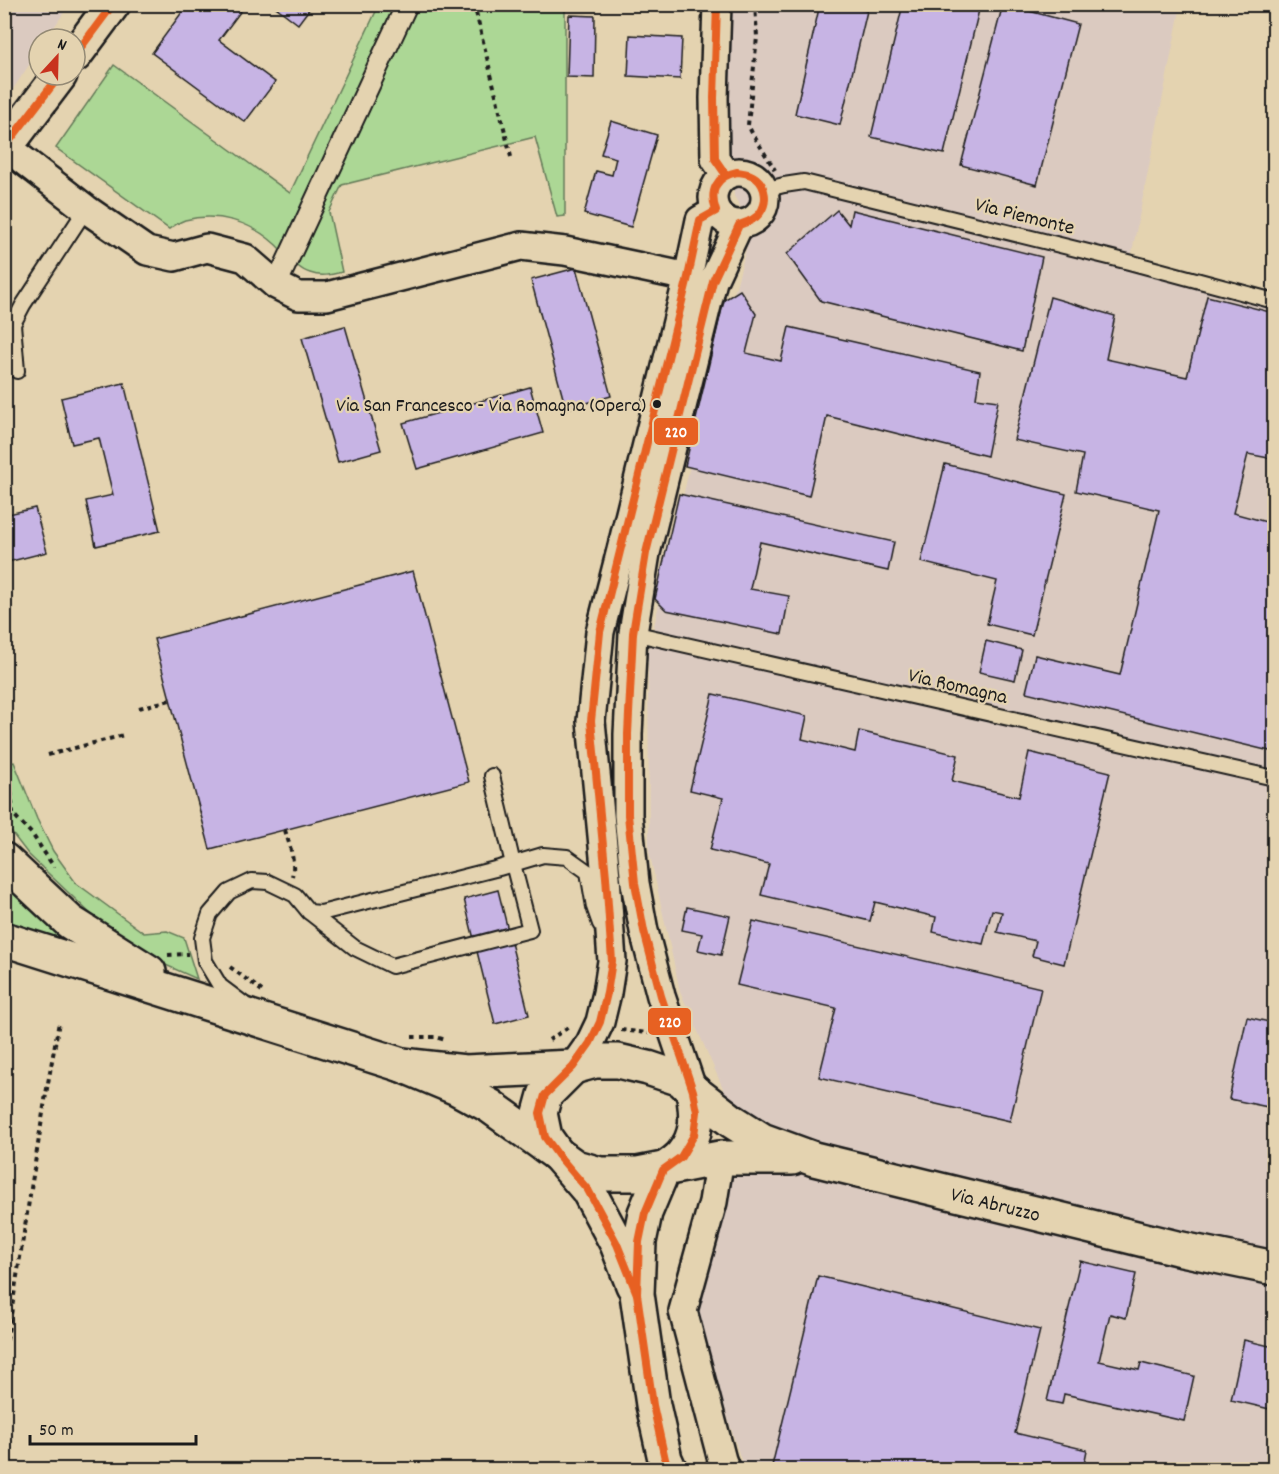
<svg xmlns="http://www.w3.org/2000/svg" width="1279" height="1474" viewBox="0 0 1279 1474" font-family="Dekko,sans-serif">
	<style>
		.built { fill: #dbcac0 }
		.green { fill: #acd795; stroke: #647a58; stroke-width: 1.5 }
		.building { fill: #c7b4e4; stroke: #1c1c1c; stroke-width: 1.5 }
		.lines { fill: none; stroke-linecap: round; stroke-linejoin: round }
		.service-casing { stroke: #1c1c1c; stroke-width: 18 }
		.pedestrian-casing { stroke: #1c1c1c; stroke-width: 24 }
		.minor-casing { stroke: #1c1c1c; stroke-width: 32 }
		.tertiary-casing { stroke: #1c1c1c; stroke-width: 38 }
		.secondary-casing { stroke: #1c1c1c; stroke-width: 38 }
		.path { stroke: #1c1c1c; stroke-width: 4; stroke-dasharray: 4.5 4.5; stroke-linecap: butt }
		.service { stroke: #e4d3b0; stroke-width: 14 }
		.pedestrian { stroke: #e4d3b0; stroke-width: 20 }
		.minor { stroke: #e4d3b0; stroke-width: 27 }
		.tertiary { stroke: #e4d3b0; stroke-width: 33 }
		.secondary { stroke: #e4d3b0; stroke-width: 33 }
		.bus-1-casing { stroke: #e4d3b0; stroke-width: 12 }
		.bus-1 { stroke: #e76122; stroke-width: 8 }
		.bus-dot { fill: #1c1c1c; stroke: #e4d3b0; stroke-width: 2 }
		.labels { text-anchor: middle; stroke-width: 4.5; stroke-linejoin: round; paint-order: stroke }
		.bus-label { font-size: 20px; fill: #1c1c1c; stroke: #e4d3b0; text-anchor: end }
		.street-label { font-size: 21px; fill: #1c1c1c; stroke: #e4d3b0 }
		.line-badge { stroke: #e4d3b0; stroke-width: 2 }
		.badge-label { font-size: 16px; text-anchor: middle; font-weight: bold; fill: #fff }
	</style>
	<rect width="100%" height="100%" fill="#e4d3b0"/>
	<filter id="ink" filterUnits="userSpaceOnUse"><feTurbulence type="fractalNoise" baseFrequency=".0167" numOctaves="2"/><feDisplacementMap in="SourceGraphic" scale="12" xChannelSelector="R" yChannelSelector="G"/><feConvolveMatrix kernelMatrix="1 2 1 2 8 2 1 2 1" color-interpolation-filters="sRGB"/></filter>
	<g filter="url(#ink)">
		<g class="built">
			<polygon points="5,4 69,5 46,39 39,39 39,50 5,101"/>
			<polygon points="722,5 1181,5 1130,262 1274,301 1274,1469 744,1469 693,1310 728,1190 726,1095 680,991 649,851 648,653 700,421 752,227 734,196 733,178 720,132"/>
		</g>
		<g class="green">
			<path d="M379 5H565V216L557 217 535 137 342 185 329 212 342 272C330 275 321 277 310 273 298 270 284 252 275 244 250 221 217 212 185 220 179 222 174 226 169 229L56 148 114 65 290 193Z"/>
			<polygon points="14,762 37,819 53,851 76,883 144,933 167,931 184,938 197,979 150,958 117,939 28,854 5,824 4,764"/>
			<polygon points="4,877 90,948 5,930"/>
		</g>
		<g class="building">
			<polygon points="188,4 246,4 219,40 275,82 245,122 152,53"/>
			<polygon points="272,4 313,4 298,24"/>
			<polygon points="820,4 838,4 867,11 840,125 795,114"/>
			<polygon points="903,4 955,4 979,10 944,154 871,137"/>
			<polygon points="1003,4 1078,24 1037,185 961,165"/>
			<polygon points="569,15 595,16 594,78 567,77"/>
			<polygon points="630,35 682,38 680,79 628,76"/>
			<polygon points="611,121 657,135 631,227 584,214 596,171 612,175 616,158 601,154"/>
			<polygon points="837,210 849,225 852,210 1042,257 1022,351 821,301 787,254"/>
			<polygon points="576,268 611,396 566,409 531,280"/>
			<polygon points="740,290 756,314 746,353 781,361 789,327 980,371 976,398 998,401 987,456 827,416 809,496 685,466 724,300"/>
			<polygon points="1207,296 1274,313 1274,459 1248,454 1233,513 1274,524 1274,752 1026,692 1035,655 1120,675 1159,510 1076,491 1083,455 1014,440 1050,297 1115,316 1106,359 1187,377"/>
			<polygon points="345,326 381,450 338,462 302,338"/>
			<polygon points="124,383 160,531 96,546 86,501 113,495 99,438 72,444 61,398"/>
			<polygon points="530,387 543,433 417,469 403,423"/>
			<polygon points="945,464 1066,494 1032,635 987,624 997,581 921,562"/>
			<polygon points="679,494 894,542 888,571 760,542 750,589 789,596 782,634 666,610 655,599"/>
			<polygon points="35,508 47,552 4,563 4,515"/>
			<polygon points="413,571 469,782 210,849 154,639"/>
			<polygon points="986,641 1022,650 1015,680 979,672"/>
			<polygon points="713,694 807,716 802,739 855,752 859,731 958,755 952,781 1019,797 1029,752 1110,772 1064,964 1032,956 1036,941 997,932 1002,912 992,910 983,944 933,932 936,917 875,902 870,921 761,895 769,864 710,850 723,798 690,790"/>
			<polygon points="498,890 529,1015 495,1024 464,899"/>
			<polygon points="687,907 730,916 721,955 698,950 702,934 682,930"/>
			<polygon points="753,921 1041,988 1010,1121 819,1077 836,1008 737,985"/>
			<polygon points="1247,1017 1274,1023 1274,1078 1268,1107 1229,1099"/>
			<polygon points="1080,1261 1136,1274 1126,1318 1110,1314 1099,1361 1139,1370 1141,1363 1194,1376 1184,1421 1064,1394 1062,1404 1047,1401"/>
			<polygon points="818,1276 1040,1330 1015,1433 1087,1450 1083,1470 771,1470"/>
			<polygon points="1244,1340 1274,1347 1274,1410 1231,1400"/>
		</g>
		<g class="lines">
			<g class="service-casing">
				<g id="service">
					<polyline points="764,190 784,185 804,182 1129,262 1274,301"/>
					<polyline points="17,371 13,324 23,305 86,209"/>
					<polyline points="633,633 1274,778"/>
					<polyline points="309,912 355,948 392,966 530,930 513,864 492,776"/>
					<polyline points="244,1004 220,986 205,961 202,938 210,914 229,892 252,881 268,882 295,895 309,912 321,913 499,868 543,855 567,857 588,872 594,907 600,924"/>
				</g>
			</g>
			<g class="pedestrian-casing">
				<polyline id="pedestrian" points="276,285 407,4"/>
			</g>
			<g class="minor-casing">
				<g id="minor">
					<polyline points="717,4 714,98 715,159 726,175"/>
					<polyline points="6,147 86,209 147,251 174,257 207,248 245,258 276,285 298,296 327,296 521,246 565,251 688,277"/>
					<circle cx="739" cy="198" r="26"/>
					<polyline points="573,1067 590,1043 600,1022 607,993 612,961 606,877 591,721 600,632 621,550 688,277 700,220 716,211"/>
					<polyline points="693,1091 661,996 644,931 635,883 628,815 628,734 633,633 646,553 713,281 739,225"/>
					<polyline points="720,1158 713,1202 683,1311 722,1460 726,1470"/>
				</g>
			</g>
			<g class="tertiary-casing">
				<g id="tertiary">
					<polyline points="75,55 113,4"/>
					<polyline points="4,149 60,75"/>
					<polyline points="558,1155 588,1190 617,1244 633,1285"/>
					<polyline points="663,1170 645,1213 639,1242 637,1294 653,1405 665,1459 670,1470"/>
				</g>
			</g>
			<g class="secondary-casing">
				<g id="secondary">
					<polyline points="4,860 70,922 149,972"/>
					<polyline points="4,939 402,1065 457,1088 490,1106 575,1167 600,1174 638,1174 720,1158 792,1158"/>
					<path id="s1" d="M402 1065 465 1072 573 1067 595 1061H618L648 1068 681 1079 693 1091 732 1121 762 1140 814 1159 1177 1248 1274 1268"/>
					<polyline points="557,1154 545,1137 540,1113 545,1095 573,1067"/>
					<path d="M663 1170C669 1166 677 1161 682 1155 699 1134 697 1116 693 1091"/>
				</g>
			</g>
			<g class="path">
				<polyline points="474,4 511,157"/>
				<polyline points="755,4 757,37 748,125 752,133 775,170"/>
				<polyline points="139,708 170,700"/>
				<polyline points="48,755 124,735"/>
				<polyline points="4,803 13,814 32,834 54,867"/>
				<polyline points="13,814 9,768 16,765"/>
				<path d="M285 830C289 844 296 861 292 876"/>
				<polyline points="168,955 188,954"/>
				<polyline points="230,967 262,991"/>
				<polyline points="621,1030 649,1033"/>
				<polyline points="412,1037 435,1037 446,1040"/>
				<polyline points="549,1040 570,1026"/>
				<polyline points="4,1358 46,1094 59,1022"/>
			</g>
			<use href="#service" class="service"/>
			<use href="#pedestrian" class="pedestrian"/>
			<use href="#minor" class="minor"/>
			<use href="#tertiary" class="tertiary"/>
			<use href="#secondary" class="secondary"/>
			<g class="bus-1-casing">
				<g id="bus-1">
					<polyline points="717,4 714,98 715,159 726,175"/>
					<polyline points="75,55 113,4"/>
					<polyline points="4,148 60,75"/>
					<path d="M737 172C744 173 750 173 756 178 766 186 768 202 760 213 755 220 747 222 739 225L713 281 646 553 633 633 628 734V815L635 883 644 931 661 996 693 1091 697 1112 694 1135 681 1157 663 1170 645 1213 639 1242 637 1294 617 1244 588 1190 558 1155 545 1137 540 1113 545 1095 573 1067 590 1043 600 1022 607 993 612 961 606 877 591 721 600 632 688 277 700 220 716 211C709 191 716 176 737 172Z"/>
					<polyline points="637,1294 653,1405 665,1459 670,1470"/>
				</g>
			</g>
			<use href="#bus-1" class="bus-1"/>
		</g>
	</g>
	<circle class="bus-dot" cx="657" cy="404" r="5"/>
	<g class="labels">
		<g class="bus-label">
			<text x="646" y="411">Via San Francesco - Via Romagna (Opera)</text>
		</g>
		<g class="street-label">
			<text transform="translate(1025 215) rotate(14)" y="7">Via Piemonte</text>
			<text transform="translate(958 685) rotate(13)" y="7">Via Romagna</text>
			<text dy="7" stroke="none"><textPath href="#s1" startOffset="627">Via Abruzzo</textPath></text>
		</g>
	</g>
	<g class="line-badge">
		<rect x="653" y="417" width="46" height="29" rx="6" fill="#e76122"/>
		<rect x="647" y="1007" width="45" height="29" rx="6" fill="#e76122"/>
	</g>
	<g class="badge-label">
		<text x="676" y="437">220</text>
		<text x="670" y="1027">220</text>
	</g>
	<rect width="1279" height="1474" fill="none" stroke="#e4d3b0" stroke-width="24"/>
	<rect x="12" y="12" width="1255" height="1450" fill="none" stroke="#1c1c1c" stroke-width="2" filter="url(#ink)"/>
	<g transform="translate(57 57) rotate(22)"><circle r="28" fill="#e4d3b0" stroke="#948a75" stroke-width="1.5"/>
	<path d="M0-4.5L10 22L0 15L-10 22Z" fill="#c8321e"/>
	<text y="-9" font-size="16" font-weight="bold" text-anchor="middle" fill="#1c1c1c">N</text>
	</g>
	<path d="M30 1435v9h166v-9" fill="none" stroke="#1c1c1c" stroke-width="3"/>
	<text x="39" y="1435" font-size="18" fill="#1c1c1c" stroke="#e4d3b0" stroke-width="4.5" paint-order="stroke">50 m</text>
</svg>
